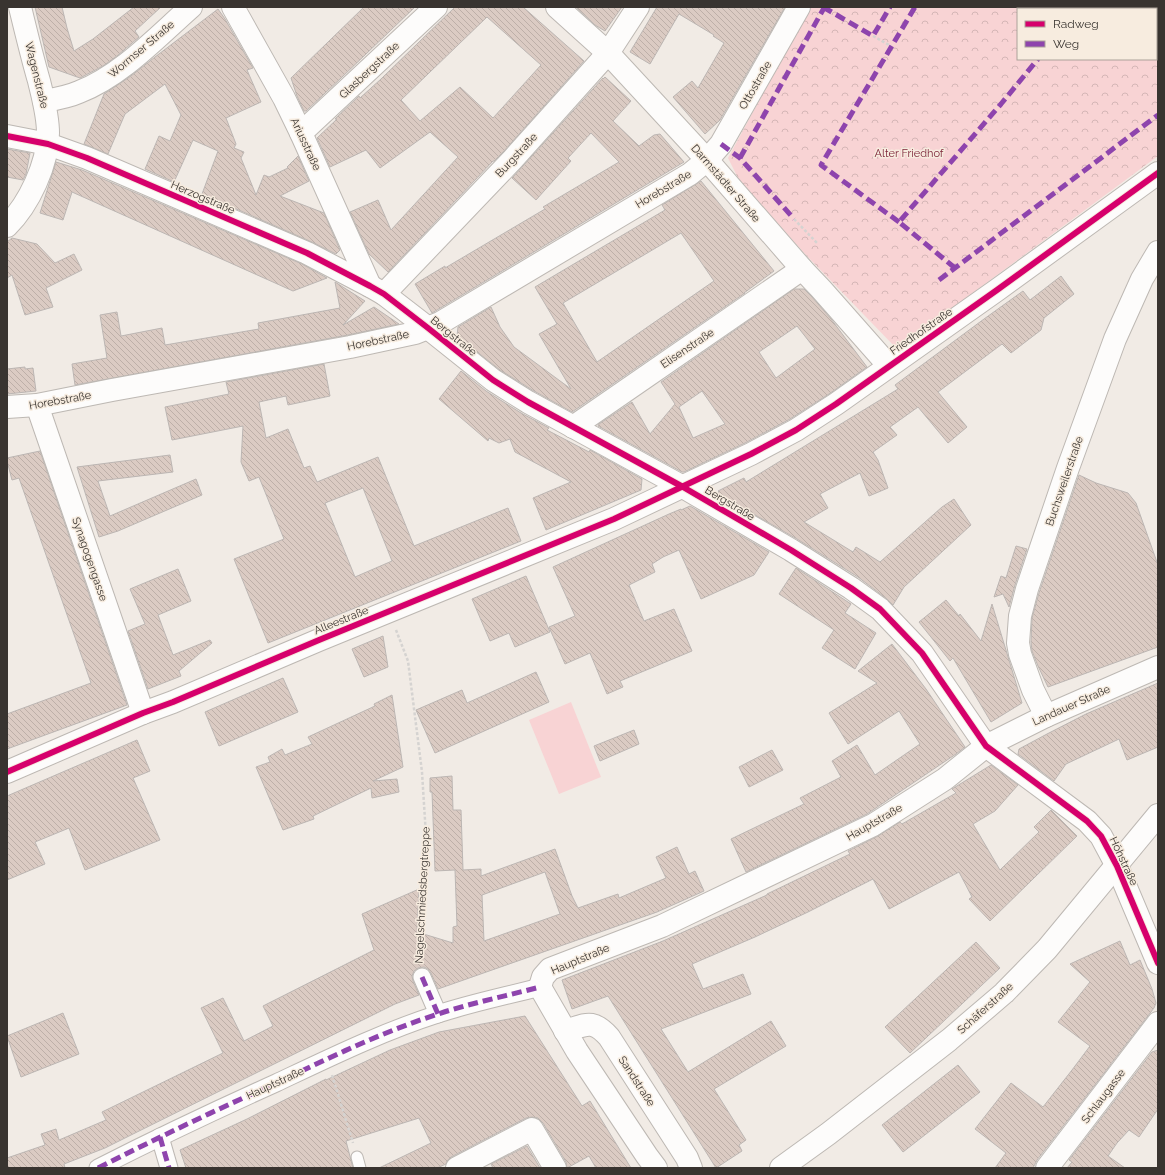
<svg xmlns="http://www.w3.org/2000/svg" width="1165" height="1175" viewBox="0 0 1165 1175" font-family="Raleway,sans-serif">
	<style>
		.park { fill: url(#park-crowns); fill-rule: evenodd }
		.garden { fill: #f8d3d4 }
		.building { fill: url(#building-back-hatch); stroke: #bcb6b3; fill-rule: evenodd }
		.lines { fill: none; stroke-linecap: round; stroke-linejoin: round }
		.service-casing { stroke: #bdb8b3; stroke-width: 13 }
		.pedestrian-casing { stroke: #bdb8b3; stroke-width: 19 }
		.minor-casing { stroke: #bdb8b3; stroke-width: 24 }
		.tertiary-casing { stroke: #bdb8b3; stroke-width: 24 }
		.secondary-casing { stroke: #bdb8b3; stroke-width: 24 }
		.path { stroke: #d5d3d1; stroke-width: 2.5; stroke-dasharray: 3 2; stroke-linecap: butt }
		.service { stroke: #fdfcfb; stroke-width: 11 }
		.pedestrian { stroke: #fdfcfb; stroke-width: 17 }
		.minor { stroke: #fdfcfb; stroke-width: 22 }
		.tertiary { stroke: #fdfcfb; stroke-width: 22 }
		.secondary { stroke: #fdfcfb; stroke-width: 22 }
		.quiet { stroke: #8e44ad; stroke-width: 5; stroke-dasharray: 10 5; stroke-linecap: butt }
		.cycleway-casing { stroke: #f7ecdf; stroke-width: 8 }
		.cycleway { stroke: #d6006c; stroke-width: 6 }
		.labels { text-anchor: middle; stroke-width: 3; stroke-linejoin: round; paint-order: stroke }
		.street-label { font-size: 11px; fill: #393430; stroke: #f7ecdf }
		.park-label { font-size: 11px; fill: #7d2539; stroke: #f7ecdf }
	</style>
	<defs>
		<pattern id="park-crowns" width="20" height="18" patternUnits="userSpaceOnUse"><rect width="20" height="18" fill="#f8d3d4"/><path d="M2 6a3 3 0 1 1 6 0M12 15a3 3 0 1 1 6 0" fill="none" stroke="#d5b6b6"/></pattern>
		<pattern id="building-back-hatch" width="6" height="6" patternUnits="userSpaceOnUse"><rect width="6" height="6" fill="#dbcbc3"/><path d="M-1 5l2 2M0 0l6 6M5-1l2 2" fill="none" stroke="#bdafa8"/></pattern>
	</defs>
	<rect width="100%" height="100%" fill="#f1ebe5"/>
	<path class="park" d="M810 7H1158V156L897 349 804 253 739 180 728 158ZM1018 9H1156V59H1018Z"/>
	<polygon class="garden" points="571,702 601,777 559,794 529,720"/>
	<g class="building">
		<polygon points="35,7 62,7 67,28 74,51 93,39 134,7 161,7 135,31 139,37 117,56 103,66 80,78 49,67"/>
		<polygon points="364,7 415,7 341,78 306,111 304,111 297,96 291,78"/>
		<path d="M455 7H523L584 61 504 151 494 161H493L388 272 369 254 350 212 378 200 391 230 458 157 430 132 380 168 366 150 330 167 317 138 337 119H335L359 96 360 98 381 79ZM487 17 541 65 493 118 460 87 420 121 401 100Z"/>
		<polygon points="576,7 622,7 605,31 595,25"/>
		<polygon points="657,7 785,7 720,120 705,134 673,97 692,81 698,88 724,43 713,36 714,35 679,14 650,64 630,52"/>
		<polygon points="218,9 225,19 253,68 247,70 261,102 226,118 236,144 234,148 244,152 241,158 256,195 264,175 269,177 288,168 287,167 298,156 309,181 280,196 324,213 340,250 336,254 312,242 202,194 218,151 193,140 174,182 145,169 159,136 170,141 181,115 165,84 125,114 108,154 84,144 104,94 131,76 155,57"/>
		<polygon points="605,77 631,101 613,121 639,146 654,135 660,134 684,162 432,313 415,284 445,266 445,268 545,209 543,207 619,162 591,133 568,158 571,161 536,200 512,178 603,78 603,79"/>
		<polygon points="7,149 30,153 26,174 23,180 7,177"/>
		<polygon points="56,162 82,170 302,264 327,278 293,291 72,192 63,220 40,213"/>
		<path d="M701 181 774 271 744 293H745L572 412 534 391 500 370 457 336 458 327 491 307 500 327 514 347 571 389 539 334 557 324 535 287 665 210 662 205ZM681 233 714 281 597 362 563 303Z"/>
		<polygon points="12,238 37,244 55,263 74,254 82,270 46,288 53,307 25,315 12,275 7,278 7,242"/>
		<polygon points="1061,276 1074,294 1044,318 1041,330 1011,353 1002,344 938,392 967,427 948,443 918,407 890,427 897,435 873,452 878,460 888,488 869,496 860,473 820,494 828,508 804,522 853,552 856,547 880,562 942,507 954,499 971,525 904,587 893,605 887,599 858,577 797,539 717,493 719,492 718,491 744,478 746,482 898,389 895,385 984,319 1023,291 1030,300"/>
		<polygon points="335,282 365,301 343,325 374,307 399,324 348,335 75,385 72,364 107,358 100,315 117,312 121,336 162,328 165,345 259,329 258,323 340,308"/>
		<path d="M794 289H804L812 297 831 319 867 367 829 394 790 419 745 443 684 472H682L598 426 599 424 632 402 650 434 675 404 661 382ZM797 326 815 349 776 378 759 352ZM702 391 725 424 693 438 679 407Z"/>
		<path d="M324 364 330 396 288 405 286 396 259 402 266 438 288 429 304 468 310 466 317 482 378 457 414 546 508 508 521 541 268 643 234 559 284 539 259 477 249 481 241 462 243 426 172 440 165 407 229 394 226 382ZM363 488 392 561 355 577 325 503Z"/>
		<polygon points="25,367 25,369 33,368 36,391 7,394 7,369"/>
		<polygon points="461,371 486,391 521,413 549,428 547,430 589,452 590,450 642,479 641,490 546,530 533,498 571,482 515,452 510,439 499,443 489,438 488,441 439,399"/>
		<polygon points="40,451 127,705 7,749 7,714 91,683 19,478 12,480 7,461 7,458"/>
		<polygon points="170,455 173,472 98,481 110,516 196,479 202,495 118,531 99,537 77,467"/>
		<polygon points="1079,475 1096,483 1128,493 1136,503 1158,565 1158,647 1048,687 1038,666 1032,651 1031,642 1032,618 1039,593"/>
		<polygon points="690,506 769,552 754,575 701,599 679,550 663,557 652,564 655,572 629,585 644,621 674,609 692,651 620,681 623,687 607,694 590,653 565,664 549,627 575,616 553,567 669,514 681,509 681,510"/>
		<polygon points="1016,546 1027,549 1015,585 1009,607 1003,594 994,597 1001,576 1006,578"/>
		<polygon points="796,568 851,604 845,613 876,633 855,669 822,648 834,630 779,594"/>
		<polygon points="178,569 191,601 158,615 173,655 210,640 212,643 179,671 181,676 148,689 128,631 145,624 130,589"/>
		<polygon points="526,576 550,632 515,647 509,633 490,641 472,599"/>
		<polygon points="946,600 959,616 960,614 981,641 992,604 1022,703 991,722 953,658 950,661 919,622"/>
		<polygon points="383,636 388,667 364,677 352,649"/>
		<polygon points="892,644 926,689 965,747 956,754 867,814 746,872 731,839 804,804 800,798 841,777 832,761 857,745 875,775 920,744 899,711 848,744 829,713 877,683 858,671"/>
		<polygon points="536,672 549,702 435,753 416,710 462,690 467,703"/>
		<polygon points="283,678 298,712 219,746 205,712"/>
		<polygon points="1158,683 1158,747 1127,760 1119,739 1066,764 1054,781 1018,754 1019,749 1047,734 1086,714"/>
		<polygon points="392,695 403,767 373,781 397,779 399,792 372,798 371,788 313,816 314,819 283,830 256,767 270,762 268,757 282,749 285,755 312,744 308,737 362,712 375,706 374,704"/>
		<polygon points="634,730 639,744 600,761 594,746"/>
		<polygon points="137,740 150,771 133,778 160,840 85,870 69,828 35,842 45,864 7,880 7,796"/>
		<polygon points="772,750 783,770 749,787 739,767"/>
		<polygon points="991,765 1018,785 995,811 973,824 1000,870 1039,832 1034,827 1051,810 1077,836 990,921 969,899 972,897 959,872 889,909 873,879 808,912 755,937 692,964 703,989 743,974 751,994 661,1029 688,1072 771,1021 786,1046 714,1089 746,1140 739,1145 742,1151 716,1168 608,996 572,1009 562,980 663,941 767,895 767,894 850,854 848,851 878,836 900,822 902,824 956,793 952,789"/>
		<path d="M452 776 453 810H461L463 870 481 869V876L555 849 572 896 578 908 618 894 619 898 666 878 656 857 677 847 689 874 695 871 704 891 657 912 438 989 431 973 428 969 424 967 418 968 414 971 412 976 413 981 419 995 395 1004 127 1137 105 1148 64 1164 65 1168H7V1158L45 1145 41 1134 56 1129 59 1140 106 1120 102 1112 223 1053 201 1008 223 998 244 1041 273 1026 263 1006 374 950 362 914 419 889 417 932 453 943V927L457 926 455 870 435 871 432 792H430V778ZM545 872 560 914 484 941 482 895Z"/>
		<polygon points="1120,941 1130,965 1140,960 1152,989 1156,1003 1154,1008 1110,1065 1111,1064 1037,1160 1033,1168 995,1168 1006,1153 975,1129 1011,1083 1043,1107 1072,1070 1090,1046 1058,1022 1090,982 1070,964"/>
		<polygon points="976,942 1000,968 910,1053 885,1027"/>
		<polygon points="63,1013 79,1054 21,1077 7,1036"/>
		<polygon points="525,1016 582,1106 590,1101 631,1168 596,1168 589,1156 567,1168 566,1162 543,1123 538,1118 532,1117 526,1118 451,1157 447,1161 446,1164 437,1168 379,1168 431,1143 419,1118 346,1141 353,1168 186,1168 180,1150 247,1119 326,1079 326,1080 390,1050 439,1032"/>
		<polygon points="1158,1050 1158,1109 1139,1137 1129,1130 1117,1143 1108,1156 1125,1168 1067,1168 1072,1162 1069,1160 1152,1052"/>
		<polygon points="958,1065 980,1092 903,1152 882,1125"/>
		<polygon points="527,1146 540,1168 493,1168 491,1164"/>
	</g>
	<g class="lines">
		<g class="service-casing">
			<polyline id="service" points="357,1157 360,1168"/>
		</g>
		<g class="pedestrian-casing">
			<g id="pedestrian">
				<polyline points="422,977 438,1014"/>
				<polyline points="160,1137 169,1168"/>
				<path d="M98 1168C157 1138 216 1110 276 1083 329 1058 382 1032 438 1014 471 1003 506 996 540 987"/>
			</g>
		</g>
		<g class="minor-casing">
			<g id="minor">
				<polyline points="233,7 284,98 301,133 370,286"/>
				<polyline points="557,7 608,53 707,160 802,269 821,289 889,366"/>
				<path d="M44 101C56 99 68 97 79 92 121 76 158 36 191 7"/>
				<polyline points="301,133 436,7"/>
				<polyline points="7,136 48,144 87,158 307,253 370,286 384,294 428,328 493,380 528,402 683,487 791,550 851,588 880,609 922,653 986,746 1087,821 1101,836 1117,866 1158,963"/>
				<path d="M7 226C29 204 48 164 48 133 48 115 43 98 39 81 32 57 26 32 20 7"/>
				<polyline points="384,294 513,159 608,53 638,7"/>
				<polyline points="37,405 143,713"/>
				<polyline points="7,407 37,405 112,390 350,347 415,333 440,323 690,174 707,160 721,144 799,7"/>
				<polyline points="573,427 802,269"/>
				<polyline points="1046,716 1033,690 1020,654 1018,643 1020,616 1027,589 1068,468 1115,339 1142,279 1158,252"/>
				<path d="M565 1031C586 1025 592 1018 609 1037L687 1158 691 1168"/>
				<polyline points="457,1168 532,1129 555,1168"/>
				<polyline points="656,1168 647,1156 577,1051 540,987 543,977 550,969 662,926 873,825 945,779 986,746 1046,716 1158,667"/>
				<polyline points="1047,1168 1158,1023"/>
			</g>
		</g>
		<g class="tertiary-casing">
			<polyline id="tertiary" points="7,772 143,713 173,702 319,640 614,519 751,454 796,430 836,404 997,290 1158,173"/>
		</g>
		<g class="secondary-casing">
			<polyline id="secondary" points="781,1168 828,1134 949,1040 1004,993 1047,949 1158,815"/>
		</g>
		<g class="path">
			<polyline points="873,36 891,46"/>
			<polyline points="794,219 818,244"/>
			<polyline points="396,630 408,661 422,772 426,836 418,960"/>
			<polyline points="332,1075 353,1143"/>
		</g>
		<use href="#service" class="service"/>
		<use href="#pedestrian" class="pedestrian"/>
		<use href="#minor" class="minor"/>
		<use href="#tertiary" class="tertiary"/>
		<use href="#secondary" class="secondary"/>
		<g class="quiet">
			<polyline points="823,7 873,36 890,7"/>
			<polyline points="1078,9 1080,7"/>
			<polyline points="721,144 740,158 794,219"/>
			<polyline points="740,158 824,8"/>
			<polyline points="899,222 821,165 915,7"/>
			<polyline points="955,268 899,222 1001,104 1038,59"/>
			<polyline points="939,280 1158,115"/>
			<polyline points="422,977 438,1014"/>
			<polyline points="160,1137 169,1168"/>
			<path d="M98 1168C157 1138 216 1110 276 1083 329 1058 382 1032 438 1014 471 1003 506 996 540 987"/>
		</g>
		<g class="cycleway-casing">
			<g id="cycleway">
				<polyline points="7,136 48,144 87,158 307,253 370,286 384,294 428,328 493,380 528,402 683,487 791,550 851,588 880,609 922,653 986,746 1087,821 1101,836 1117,866 1158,963"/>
				<polyline points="7,772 143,713 173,702 319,640 614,519 751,454 796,430 836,404 997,290 1158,173"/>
			</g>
		</g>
		<use href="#cycleway" class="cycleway"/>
	</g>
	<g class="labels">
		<g class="street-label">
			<text transform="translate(141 49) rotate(-40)" y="4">Wormser Straße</text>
			<text transform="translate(369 70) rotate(-43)" y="4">Glasbergstraße</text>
			<text transform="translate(37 75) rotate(76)" y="4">Wagenstraße</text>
			<text transform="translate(755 85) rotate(-60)" y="4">Ottostraße</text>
			<text transform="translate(306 144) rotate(65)" y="4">Ariusstraße</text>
			<text transform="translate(516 155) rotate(-47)" y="4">Burgstraße</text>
			<text transform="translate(726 183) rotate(49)" y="4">Darmstädter Straße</text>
			<text transform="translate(663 189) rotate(-31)" y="4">Horebstraße</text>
			<text transform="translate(203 197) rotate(23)" y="4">Herzogstraße</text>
			<text transform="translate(921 331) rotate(-35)" y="4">Friedhofstraße</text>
			<text transform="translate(454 336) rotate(39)" y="4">Bergstraße</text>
			<text transform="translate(378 340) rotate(-12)" y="4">Horebstraße</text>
			<text transform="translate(687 348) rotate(-34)" y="4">Elisenstraße</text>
			<text transform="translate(60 400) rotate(-10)" y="4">Horebstraße</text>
			<text transform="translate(1064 481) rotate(-71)" y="4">Buchsweilerstraße</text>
			<text transform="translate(730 503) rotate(31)" y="4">Bergstraße</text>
			<text transform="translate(90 559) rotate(71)" y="4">Synagogengasse</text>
			<text transform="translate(341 620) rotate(-22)" y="4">Alleestraße</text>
			<text transform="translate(1071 705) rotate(-24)" y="4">Landauer Straße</text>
			<text transform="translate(874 822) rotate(-30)" y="4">Hauptstraße</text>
			<text transform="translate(1124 861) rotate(65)" y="4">Höhstraße</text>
			<text transform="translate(422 895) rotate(-87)" y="4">Nagelschmiedsbergtreppe</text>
			<text transform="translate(580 959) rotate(-23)" y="4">Hauptstraße</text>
			<text transform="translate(985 1008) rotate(-42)" y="4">Schäferstraße</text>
			<text transform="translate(637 1081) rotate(57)" y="4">Sandstraße</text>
			<text transform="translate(275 1083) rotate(-25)" y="4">Hauptstraße</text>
			<text transform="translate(1103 1096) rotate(-53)" y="4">Schlaugasse</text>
		</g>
		<g class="park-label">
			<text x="909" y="157">Alter Friedhof</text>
		</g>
	</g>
	<rect width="1165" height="1175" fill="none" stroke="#393430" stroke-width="16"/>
	<rect x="1017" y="8" width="140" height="52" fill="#f7ecdf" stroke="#aba299"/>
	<rect x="1025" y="21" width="20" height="6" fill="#d6006c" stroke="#aba299"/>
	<text x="1053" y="28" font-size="12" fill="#393430">Radweg</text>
	<rect x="1025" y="41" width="20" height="6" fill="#8e44ad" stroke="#aba299"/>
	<text x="1053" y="48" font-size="12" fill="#393430">Weg</text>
</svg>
